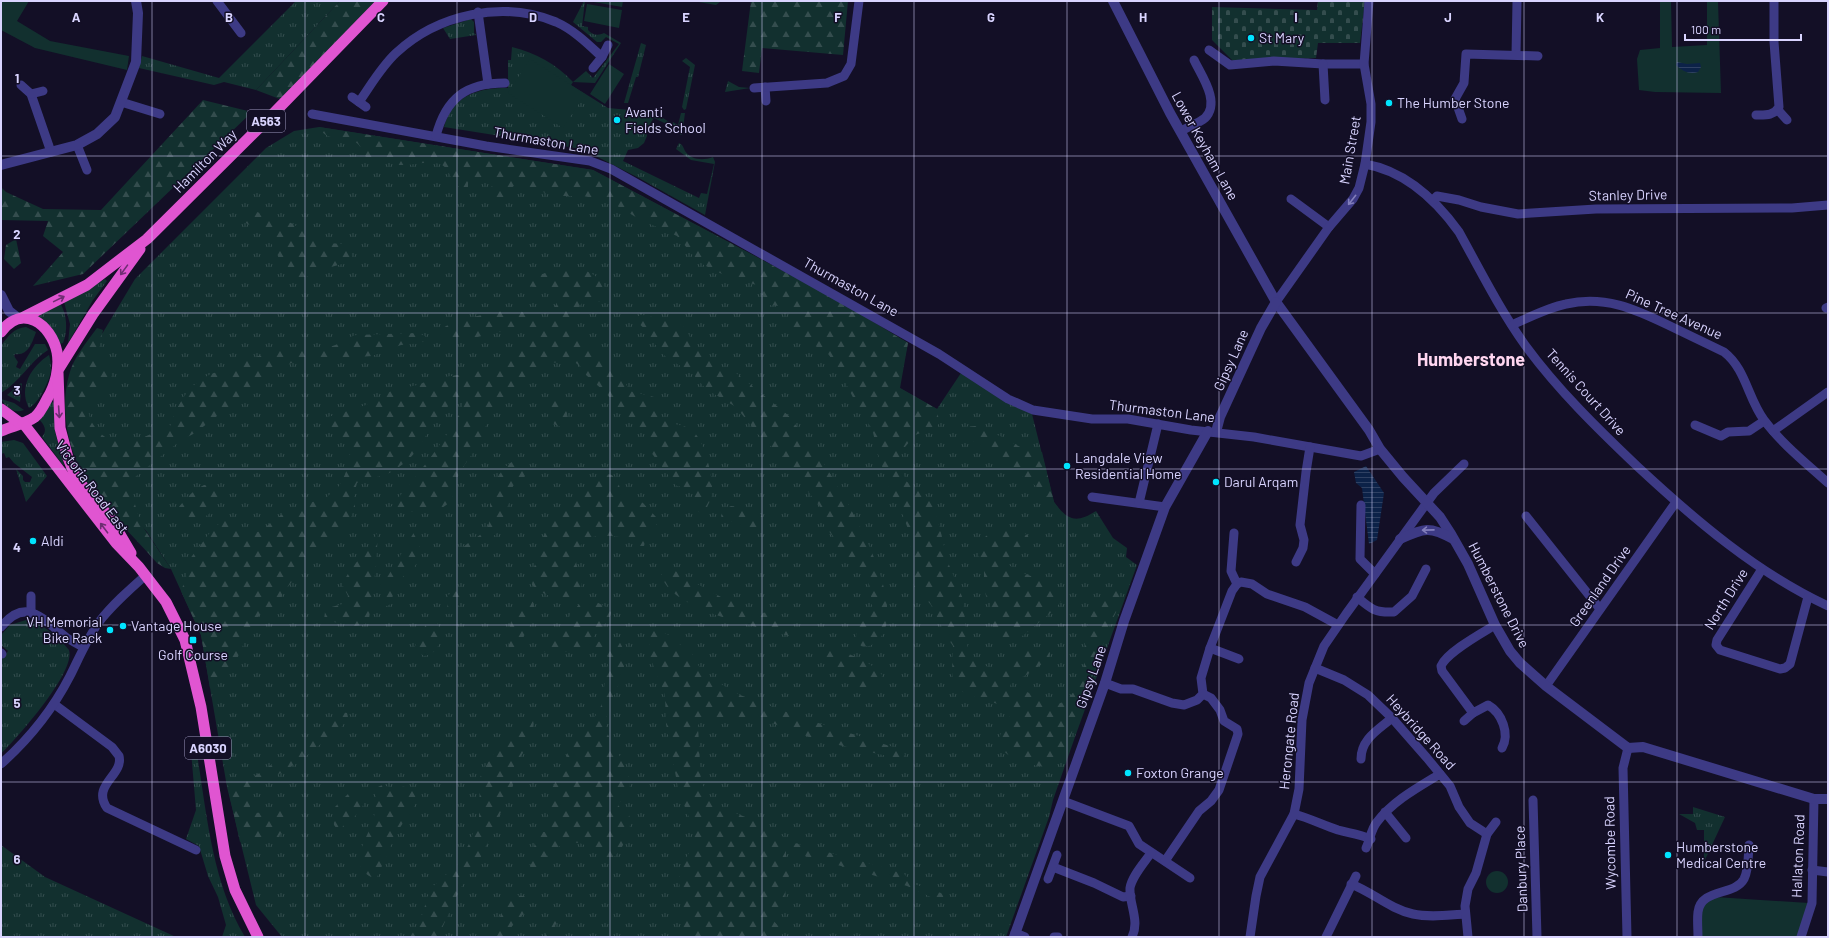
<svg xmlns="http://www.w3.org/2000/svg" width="1829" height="938" viewBox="0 0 1829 938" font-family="Barlow,sans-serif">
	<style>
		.grass { fill: url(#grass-tufts) }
		.forest { fill: url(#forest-firs) }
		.cemetery { fill: url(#cemetery-stones) }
		.park { fill: #12302f }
		.water { fill: url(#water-rules) }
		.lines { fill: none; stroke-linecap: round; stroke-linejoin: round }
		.minor { stroke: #3d3a85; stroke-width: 9 }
		.tertiary { stroke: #3d3a85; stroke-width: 10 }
		.trunk { stroke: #e055d1; stroke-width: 11 }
		.oneway { stroke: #837fbc }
		.oneway2 { stroke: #6f2e73 }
		.grid { fill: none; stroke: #d9d4ff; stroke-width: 1; stroke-opacity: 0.55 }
		.poi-dot { fill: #00e5ff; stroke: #130f26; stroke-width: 1.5 }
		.labels { text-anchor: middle; stroke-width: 3; stroke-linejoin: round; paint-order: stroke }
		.shield { fill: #130f26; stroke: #9e99be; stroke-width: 1 }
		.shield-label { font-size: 13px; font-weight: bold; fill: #d9d4ff }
		.poi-label { font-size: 14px; fill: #d9d4ff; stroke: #130f26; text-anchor: start }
		.street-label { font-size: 14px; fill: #d9d4ff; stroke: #130f26 }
		.district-label { font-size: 18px; font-weight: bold; fill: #ffd6f0; stroke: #130f26 }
		.grid-label { font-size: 13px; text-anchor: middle; font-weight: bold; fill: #d9d4ff; stroke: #130f26; stroke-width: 3; stroke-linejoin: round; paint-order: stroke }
	</style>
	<defs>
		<pattern id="grass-tufts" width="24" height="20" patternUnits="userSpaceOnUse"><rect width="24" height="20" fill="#12302f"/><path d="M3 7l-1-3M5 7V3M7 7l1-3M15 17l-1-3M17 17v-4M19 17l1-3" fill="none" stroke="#344d4e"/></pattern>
		<pattern id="forest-firs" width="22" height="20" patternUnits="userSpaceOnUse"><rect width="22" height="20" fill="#12302f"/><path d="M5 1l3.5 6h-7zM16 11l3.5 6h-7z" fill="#344d4e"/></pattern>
		<pattern id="cemetery-stones" width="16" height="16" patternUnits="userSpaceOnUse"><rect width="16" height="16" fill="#12302f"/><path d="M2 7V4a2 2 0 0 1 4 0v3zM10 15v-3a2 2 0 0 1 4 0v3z" fill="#344d4e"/></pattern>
		<pattern id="water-rules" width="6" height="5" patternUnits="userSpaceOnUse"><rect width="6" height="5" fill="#0c2248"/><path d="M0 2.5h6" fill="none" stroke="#2f4163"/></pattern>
	</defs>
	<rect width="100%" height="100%" fill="#130f26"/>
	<g class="grass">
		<polygon points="296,1 340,1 256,90 224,82 214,85 139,68 142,56 219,78"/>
		<path d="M584 1H585L582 26 588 27V30C592 35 598 36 604 33L621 43 595 83 573 82 571 85 608 108 652 112 660 116V118L662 119 663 118 672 124 673 122 678 125 681 113H685L682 135H680L681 131 654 118 647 128V136L644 143 638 148 628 150 623 161 699 198 701 193 707 194 714 164 691 160 676 149 679 143C683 145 683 147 685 151 691 160 703 161 713 157L715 162 705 215 639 178 582 149 444 127C453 95 478 88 508 88V60H511L512 47C536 53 556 64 573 82L586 71 593 78 619 44 606 37 601 42H597L573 22Z"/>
		<polygon points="693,1 724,1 720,2 716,5"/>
		<polygon points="471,19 474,22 474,33 476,35 450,39 443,28"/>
		<polygon points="641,43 646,45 638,77 636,77 628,103 624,103"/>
		<polygon points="686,58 695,65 686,109 684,110 682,107 690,67 682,61"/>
		<polygon points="728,81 739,87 750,88 725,92"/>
		<path d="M319 127 593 170 828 295 908 343 898 387 937 409 961 373 1032 414 1054 502C1067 520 1076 524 1096 511L1113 538 1127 548 1126 557 1137 565 1075 737 1053 800 1049 817 1006 937H282L256 905 227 787 201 635 171 569 147 532 96 474 79 378 96 344 135 279 266 148 294 131Z"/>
		<polygon points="105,279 107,281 93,300 68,343 70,324 64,302"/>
		<path d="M60 303C67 314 68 331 63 343L59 344 37 317V314Z"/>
		<path d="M26 327 36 332C32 343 28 356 15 354L14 356 18 362 16 367 20 369 35 344H45L48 350C29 362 20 382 1 393V346C8 336 14 328 26 327Z"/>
		<path d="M49 355C51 362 52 369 50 375 47 385 38 404 29 408 18 387 32 366 49 355Z"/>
		<polygon points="21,383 22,384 20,402 7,395"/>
		<path d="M1 399 14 403 24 410C13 414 7 408 1 399Z"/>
		<path d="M51 402H54L55 432 64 465H63L42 437C48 430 44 425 39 419Z"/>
		<polygon points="14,440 23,443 47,476 26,502 16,469 23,476 23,480 25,482 30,482 32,477 14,463 9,457 6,458 4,453 1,454 1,442"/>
		<path d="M26 620C43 623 58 637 69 650 76 672 17 738 1 754V660L8 651 1 645V635L10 625Z"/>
		<path d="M190 739 197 754C207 815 212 882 245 937H222L226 925 218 897 208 876 199 846 186 839 196 810Z"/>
		<polygon points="1693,807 1725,817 1704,862 1704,830 1697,830 1695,823 1679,814 1693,814"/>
		<polygon points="1,845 45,877 176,937 1,937"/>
	</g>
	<g class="forest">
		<polygon points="340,1 383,1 285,101 256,90"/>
		<polygon points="751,1 848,1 843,55 762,48 759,73 742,71"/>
		<polygon points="203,100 252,112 83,274 33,286 63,252 43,236 48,221 1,220 1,187 6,192 43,209 101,210"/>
		<path d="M319 127 593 170 828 295 908 343 900 388 937 409 939 422 937 427 915 435 905 447 901 454 904 475 906 481 925 495 932 503 934 510 940 528 947 560 963 599 968 652C981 665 994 676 1011 661 1015 658 1018 653 1023 651 1030 647 1040 649 1047 649L1050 653 1049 659 1028 674 1011 683 1010 687 1012 690C1017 691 1023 690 1027 692 1037 696 1043 705 1055 704 1075 703 1083 674 1085 657 1086 650 1084 642 1085 635 1087 619 1098 602 1107 588L1115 589C1118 592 1120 595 1120 599 1119 610 1111 620 1108 630 1097 661 1088 692 1076 723 1069 739 1064 755 1051 767 1037 768 998 758 999 740 1000 729 1019 713 1006 703L998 704 980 699 964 693 954 684 952 672 953 646 945 634 931 605 912 583 910 534 900 508 892 496 878 454 872 428 863 417 836 364 825 350 799 340 795 335 790 327 791 307 768 305 757 285 730 278 704 265 697 260 677 236 639 219 609 201 583 196H553L523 184 515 185 510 189 508 193 509 203C498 207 491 205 486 195L494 183 491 179C483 177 475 177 468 183V187L465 190C452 186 450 169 442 165 429 159 414 166 399 165 394 164 389 161 384 160 379 160 374 160 368 160 364 155 362 148 358 144 345 132 328 145 319 127Z"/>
		<polygon points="257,212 291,223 324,243 348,244 352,248 352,259 349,262 317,271 311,276 299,278 279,258 270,240 267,235 246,223 244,216 248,213"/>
		<polygon points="16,239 21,263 14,269 4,259 6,245"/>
		<path d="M579 269C594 272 612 285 604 302 585 302 587 293 575 314 573 319 571 327 573 332 575 336 607 358 614 365 621 372 624 382 630 391L658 398 661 403 656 411C662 426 678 422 690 429 704 436 714 479 712 494 712 499 707 505 706 511L700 513C692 506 695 497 693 488L677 486 673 481 650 451 646 435 625 418 606 393 586 375 579 365 574 362H566L545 363 534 370 520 387 492 408 481 441 459 473 453 495 449 503 442 508 432 511 396 512 392 511 391 507C397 498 405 491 411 482 422 470 464 415 463 402L460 400C438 405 425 443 410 458 405 463 394 471 387 474 376 479 367 476 357 483L354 494 355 507 351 517 340 535 297 575 284 592 278 604 263 612 253 622 237 659 219 681 210 688 201 635 181 591 186 578 189 560 212 530 222 521H228L245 530 258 532C269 526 277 516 288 511 315 497 335 505 347 469 349 461 352 452 349 445 344 432 324 436 324 421L328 417 366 405 391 391 417 385 433 379 475 372 493 367 527 339 528 333C513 320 463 350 440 336 440 333 440 330 443 328 451 321 505 308 516 310 527 312 534 319 544 323L547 321 558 301 557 295 549 289 528 286 526 282 528 278 553 271Z"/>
		<path d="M640 315C652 314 661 324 673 319 686 326 688 332 693 345L703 350 715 365 736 373 789 416 798 428V441L814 453 822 461C843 493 911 604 879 639 874 644 869 648 861 646L856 638 857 624 863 621 871 612 872 607 870 586 863 574 857 568 847 563 841 558 835 540 824 524 823 510 809 493 786 459 762 439 736 407 706 389 692 373 666 357 657 347 645 329 638 323 637 317Z"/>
		<path d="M97 328 103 330 99 349V356L106 363 112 375C105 394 81 397 91 421 95 428 100 434 107 438 123 446 137 440 151 434 158 432 165 432 170 426 173 421 172 417 175 412 183 397 192 383 209 375 214 372 220 372 226 370 230 369 233 366 237 364 251 358 267 353 283 350 298 348 314 349 329 347 339 345 346 338 356 335L417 333 425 336V341L420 343 401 345 372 356 294 362 274 370 230 406 195 433 180 441 130 481V488L141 524 171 569 165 568 157 563C135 537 108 514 89 485 69 454 59 412 69 375 73 358 87 342 97 328Z"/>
		<path d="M557 397 562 398 565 401 568 420 563 427C553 427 549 418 547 409L551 400Z"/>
		<path d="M975 426 1000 436 1024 449 1042 452 1054 502 1062 513C1053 504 1045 494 1036 486 1023 476 963 442 965 427Z"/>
		<path d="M521 458 528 465C529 477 521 479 513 486L509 503 497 533 489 540 482 542 473 551 467 554 463 552 462 549C470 539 482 537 488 526 491 520 490 511 490 504 491 486 501 463 521 458Z"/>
		<path d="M605 474C620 474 618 485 622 496L628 500 636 499 643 503 656 517V527L646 538 644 546H639L630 538C617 537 596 532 585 541 578 546 574 558 577 566 578 569 580 571 581 574 584 587 579 598 566 598 553 599 542 594 532 585L534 568 542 539 549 525 569 503 575 502 600 477Z"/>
		<path d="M204 485H211L218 489C220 508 209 519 191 520 184 520 178 521 173 515 181 504 191 491 204 485Z"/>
		<path d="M731 506C744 507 775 509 757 530L747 531 731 521 723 519 721 516 723 510Z"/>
		<path d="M1007 527C1018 529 1027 531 1032 543L1031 546 1007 558 1008 564C1028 584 1096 579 1043 619 1032 628 1019 642 1004 643L995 634 991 622 990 602 986 596 984 587V571L979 556V549L985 537 992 531Z"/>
		<path d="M416 529 420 533C420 543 421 557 415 566 414 570 409 572 406 574 395 583 394 590 391 604L384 607 385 581Z"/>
		<polygon points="378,531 376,566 369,619 364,625 354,626 324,620 325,612 328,608 346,603 348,596 342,584 352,567 370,548"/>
		<path d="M670 567 686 578 721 597 733 599 746 610 754 614 776 611 792 625V635L789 636C759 627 672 610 662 577 662 574 662 570 662 568Z"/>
		<path d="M464 587 467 588C463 596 457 615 447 614L448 595Z"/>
		<path d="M525 599H529L533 602 536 613 527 632 512 651 509 649C508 631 510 611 525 599Z"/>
		<path d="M593 600 611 610C612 623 597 627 593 639L595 642 618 640C640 668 600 703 607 731 612 750 637 772 628 793 626 798 620 800 618 805L621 809 627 811C636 824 624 848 613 858 601 858 595 850 585 845 563 835 542 857 536 876L530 878 529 874 536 837 540 832H545L549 828C546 803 547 786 568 769L567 755 569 747 592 722 601 706 609 658C595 643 564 653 546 654L542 648 549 636 562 625 581 602Z"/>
		<path d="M429 620 437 622C442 635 442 653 424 656L417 651 415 647 417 639Z"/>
		<polygon points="652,628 667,634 693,655 703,674 740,695 806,719 896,748 902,751 905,754 903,758 896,758 817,740 772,723 731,717 705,718 699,722 698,726 701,782 715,805 758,822 794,843 879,866 904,874 914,884 944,894 943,899 935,899 907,886 863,872 786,851 786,855 790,871 782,908 771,918 781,929 782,937 682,937 679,875 680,869 694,844 694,837 692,824 679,793 666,724 665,695 649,654 650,630"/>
		<path d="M822 650C840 648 871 661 882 675L881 684 872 690C850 688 833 672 821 654Z"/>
		<path d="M341 712 347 713 348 717 335 737 322 743 301 760 257 788 250 797V809L254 813C265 813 275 808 287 807 287 818 283 833 276 841 260 841 255 832 240 842L226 780 229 778H250L258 774 300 745Z"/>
		<path d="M531 717 534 718C533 726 532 735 529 743 524 755 506 769 514 782L511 792 497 820 484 852 460 889 438 937H410L420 922 430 889 458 864 469 844 479 817 480 778 483 770 508 732 526 725Z"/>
		<path d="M382 785C395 790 404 785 411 787 417 789 416 800 415 805L397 832 377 877 373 878C346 866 367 839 373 821 376 810 376 800 376 788Z"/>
		<path d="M350 792H359L362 795C363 798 364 802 363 805 361 812 344 828 337 829L334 825 333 809Z"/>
		<polygon points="513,895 524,896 527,900 528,909 502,937 487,937 500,917 506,899"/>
		<polygon points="556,916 558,918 551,937 544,937"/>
	</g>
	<polygon class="cemetery" points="1318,1 1365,1 1360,43 1318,43 1316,58 1233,61 1212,40 1212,7 1317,10"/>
	<g class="park">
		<polygon points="1,1 29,1 17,21 50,41 129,56 127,70 35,48 1,30"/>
		<polygon points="588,1 623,1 622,7"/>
		<polygon points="1660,1 1671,1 1672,47 1707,45 1707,1 1718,1 1721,93 1655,92 1639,90 1637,59 1640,50 1660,48"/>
		<polygon points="587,4 622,10 619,28 584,21"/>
		<polygon points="530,59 585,94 563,128 508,93"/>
		<polygon points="609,64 624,74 605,104 590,94"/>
		<circle cx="1497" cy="882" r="11"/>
		<path d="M1715 897 1809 903 1798 937H1701C1700 917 1696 908 1715 897Z"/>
	</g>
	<g class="water">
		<path d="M1677 62 1687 64 1700 63 1701 67 1698 72C1690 75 1682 71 1676 65Z"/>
		<polygon points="1366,466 1384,493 1377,540 1369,544 1362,488 1356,483 1354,472"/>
	</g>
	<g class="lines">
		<g class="minor">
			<polyline points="217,1 241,33"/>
			<polyline points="478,12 488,84"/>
			<polyline points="1209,50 1230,65 1274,61 1323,64 1364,64"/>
			<polyline points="1516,55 1517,1"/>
			<polyline points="1323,64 1325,100"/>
			<polyline points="593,68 602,57 608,45"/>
			<polyline points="21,85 31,94 51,152"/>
			<polyline points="765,87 766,101"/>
			<polyline points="754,88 827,83 844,76 851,64 859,1"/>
			<polyline points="31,94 43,91"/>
			<polyline points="352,97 366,107"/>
			<polyline points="121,102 160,114"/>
			<path d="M359 102C371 85 381 67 396 53 438 14 503 0 556 22 574 30 588 44 602 57"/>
			<polyline points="1778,110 1787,120"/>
			<polyline points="312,114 486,146 590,161 611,169 939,354 1008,399 1033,410 1092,419 1128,419 1191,430 1254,437 1361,456 1380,449"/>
			<path d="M1756 115C1765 115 1774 116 1779 107L1774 42V1"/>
			<polyline points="1462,119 1455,99 1464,83 1466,54 1538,56"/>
			<path d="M1181 131C1188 127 1199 123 1205 118 1221 102 1201 75 1194 60"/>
			<path d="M436 136C446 98 466 83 505 83"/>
			<polyline points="77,145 87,170"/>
			<path d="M1365 164C1405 171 1436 200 1459 232 1480 270 1500 310 1525 345 1558 390 1598 429 1638 467 1695 520 1757 573 1828 606"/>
			<polyline points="1291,199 1329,227"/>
			<polyline points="1433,200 1437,196 1459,200 1481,207 1518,214 1596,209 1792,208 1828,205"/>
			<polyline points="1276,302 1329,227 1353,199 1359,188 1365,164 1371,122 1371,104 1364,64 1369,1"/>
			<polyline points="1826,308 1828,307"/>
			<path d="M1512 325C1530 317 1547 308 1566 304 1604 295 1635 309 1668 325 1687 334 1705 343 1724 352 1746 369 1748 399 1764 420 1782 444 1806 463 1828 483"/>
			<polyline points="1695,425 1721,436 1728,432 1749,431 1764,421"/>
			<polyline points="1773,431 1828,392"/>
			<polyline points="1092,497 1165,507"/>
			<polyline points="1139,503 1158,424"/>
			<polyline points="1361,505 1360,559 1375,574"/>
			<polyline points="1526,516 1600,609"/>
			<polyline points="1234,533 1231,571 1237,584 1241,582 1252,584 1267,594 1305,607 1338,625"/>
			<polyline points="1296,562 1303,548 1304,540 1300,525 1306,472 1310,447"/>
			<polyline points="1762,569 1717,640 1716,645 1720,650 1780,669 1785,668 1790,664 1808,597"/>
			<path d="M1357 597C1371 609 1375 613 1394 612L1412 596 1426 569"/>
			<polyline points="31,613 31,596"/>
			<path d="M1495 625C1482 633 1447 652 1441 666L1442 671 1473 713 1488 705C1502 713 1510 734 1502 748"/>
			<path d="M1 627C27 595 44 621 67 638 72 641 78 644 83 647"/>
			<polyline points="1210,648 1239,659"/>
			<polyline points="1,653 2,654"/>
			<polyline points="1315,668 1344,680 1368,695 1392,718 1427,758 1450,786 1459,807 1470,823 1487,834"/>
			<polyline points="1105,683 1121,689 1133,689 1172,703 1184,705 1197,700 1203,694 1201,678 1210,648 1232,591 1237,584"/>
			<polyline points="1546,686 1676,502"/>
			<path d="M54 704 112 747 119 756C124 775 91 785 107 808L196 850"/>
			<polyline points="1464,721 1473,713"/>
			<path d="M1361 759C1361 739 1378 730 1392 718"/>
			<path d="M1 764C29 739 53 709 70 676 79 658 87 639 99 622 112 605 129 590 146 575"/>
			<polyline points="1533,800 1537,937"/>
			<polyline points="1063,801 1129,826 1139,844 1190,878"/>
			<polyline points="1385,812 1406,838"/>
			<path d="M1294 814C1309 818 1323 825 1338 830 1349 833 1359 834 1371 839"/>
			<path d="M1366 848C1370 840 1371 829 1377 822 1393 801 1417 788 1440 774"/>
			<polyline points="1165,861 1199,811 1211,801 1219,790 1238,734 1237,729 1224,721 1220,710 1211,698 1203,694"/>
			<polyline points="1053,867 1094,883 1123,897 1131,896"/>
			<polyline points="1812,870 1828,872"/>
			<polyline points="1048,879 1057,855"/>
			<path d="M1351 884C1372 892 1390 909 1413 914 1430 918 1448 915 1465 914"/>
			<polyline points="1015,933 1025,937"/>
			<polyline points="1054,937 1058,937"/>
			<path d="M1132 937C1140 921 1129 904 1130 888 1132 876 1144 863 1151 853"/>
			<polyline points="1250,937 1256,896 1260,877 1294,814 1299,789 1302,720 1309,683 1324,646 1346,614 1434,493 1464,464"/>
			<polyline points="1326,937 1356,876"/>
			<polyline points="1468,937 1465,906 1468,889 1476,873 1487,834 1496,822"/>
			<polyline points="1627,937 1623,768 1628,748"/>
			<path d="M1698 937C1698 929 1697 920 1698 912 1701 888 1735 896 1744 879 1749 869 1748 856 1749 845"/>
			<polyline points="1801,937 1812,903 1814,799"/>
		</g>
		<g class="tertiary">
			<polyline points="1113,1 1170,113 1276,302 1369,430 1380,449 1403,477 1440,517 1451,534 1468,564 1495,625 1510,651 1520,663 1546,686 1628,748 1643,747 1814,799 1828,799"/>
			<polyline points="1,165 77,145 97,134 115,117 136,62 138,13 136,1"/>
			<polyline points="1,295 9,311 18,318"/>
			<polyline points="1216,432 1220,417 1261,328 1276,302"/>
			<path d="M1400 539C1424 528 1430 526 1453 539"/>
			<polyline points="1014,937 1105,683 1124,621 1165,507 1208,431"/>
		</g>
		<g class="trunk">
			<polyline points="24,317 87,285 147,239 272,115 383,1"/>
			<path d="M1 332C22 303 51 324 57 352 60 368 55 386 47 399 44 405 40 413 35 417 25 424 12 426 1 431"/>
			<polyline points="58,370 93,314 140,249"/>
			<polyline points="58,373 60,428 68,458 76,478 111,519 131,553"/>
			<polyline points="1,409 20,423"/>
			<polyline points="23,423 116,543 139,567 166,602 185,640 201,707 225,856 235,890 258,937"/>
		</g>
	</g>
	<defs><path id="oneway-shaft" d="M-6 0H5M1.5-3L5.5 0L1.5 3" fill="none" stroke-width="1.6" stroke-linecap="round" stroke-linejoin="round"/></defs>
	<g class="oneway">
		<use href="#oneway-shaft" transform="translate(1352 200) rotate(128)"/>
		<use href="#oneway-shaft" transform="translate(1428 530) rotate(179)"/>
	</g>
	<g class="oneway2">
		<use href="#oneway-shaft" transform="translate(124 270) rotate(126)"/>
		<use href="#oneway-shaft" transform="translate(59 299) rotate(-26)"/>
		<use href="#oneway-shaft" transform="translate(59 412) rotate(86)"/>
		<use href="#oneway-shaft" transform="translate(104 528) rotate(-127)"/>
	</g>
	<path class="grid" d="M152 1V937M305 1V937M457 1V937M610 1V937M762 1V937M914 1V937M1067 1V937M1219 1V937M1372 1V937M1524 1V937M1677 1V937M1 156H1828M1 313H1828M1 469H1828M1 625H1828M1 782H1828"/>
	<g class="poi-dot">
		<circle cx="1251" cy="38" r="4"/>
		<circle cx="1389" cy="103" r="4"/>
		<circle cx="617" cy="120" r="4"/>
		<circle cx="1067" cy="466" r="4"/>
		<circle cx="1216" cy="482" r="4"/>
		<circle cx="33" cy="541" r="4"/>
		<circle cx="123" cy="626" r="4"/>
		<circle cx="110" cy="630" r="4"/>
		<rect x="189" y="636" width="8" height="8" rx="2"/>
		<circle cx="1128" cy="773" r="4"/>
		<circle cx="1668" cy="855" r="4"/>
	</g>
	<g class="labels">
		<g class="shield">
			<rect x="247" y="110" width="38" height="22" rx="3"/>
			<rect x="185" y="737" width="46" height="22" rx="3"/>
		</g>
		<g class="shield-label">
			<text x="266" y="126">A563</text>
			<text x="208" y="753">A6030</text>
		</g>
		<g class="poi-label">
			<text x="1259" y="43">St Mary</text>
			<text x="1397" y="108">The Humber Stone</text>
			<text x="625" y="117">Avanti<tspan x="625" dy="16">Fields School</tspan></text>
			<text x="1075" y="463">Langdale View<tspan x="1075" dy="16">Residential Home</tspan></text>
			<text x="1224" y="487">Darul Arqam</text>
			<text x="41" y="546">Aldi</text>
			<text x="102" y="627" text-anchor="end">VH Memorial<tspan x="102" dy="16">Bike Rack</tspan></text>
			<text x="131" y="631">Vantage House</text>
			<text x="193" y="660" text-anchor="middle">Golf Course</text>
			<text x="1136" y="778">Foxton Grange</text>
			<text x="1676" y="852">Humberstone<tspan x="1676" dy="16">Medical Centre</tspan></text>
		</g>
		<g class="street-label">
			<text transform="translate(546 141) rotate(10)" y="5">Thurmaston Lane</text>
			<text transform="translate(1205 146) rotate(61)" y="5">Lower Keyham Lane</text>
			<text transform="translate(1350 150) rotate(-80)" y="5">Main Street</text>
			<text transform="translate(205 161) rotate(-45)" y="5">Hamilton Way</text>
			<text transform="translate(1628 195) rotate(-1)" y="5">Stanley Drive</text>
			<text transform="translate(851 287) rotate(29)" y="5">Thurmaston Lane</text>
			<text transform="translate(1674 314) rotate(24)" y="5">Pine Tree Avenue</text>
			<text transform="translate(1231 360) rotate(-66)" y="5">Gipsy Lane</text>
			<text transform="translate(1586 392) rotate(48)" y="5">Tennis Court Drive</text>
			<text transform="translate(1162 411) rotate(7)" y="5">Thurmaston Lane</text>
			<text transform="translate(92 487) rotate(53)" y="5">Victoria Road East</text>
			<text transform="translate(1600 586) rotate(-55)" y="5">Greenland Drive</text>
			<text transform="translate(1499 595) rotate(63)" y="5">Humberstone Drive</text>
			<text transform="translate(1726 599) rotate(-58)" y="5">North Drive</text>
			<text transform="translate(1091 677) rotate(-71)" y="5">Gipsy Lane</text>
			<text transform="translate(1421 732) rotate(48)" y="5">Heybridge Road</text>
			<text transform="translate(1289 741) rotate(-84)" y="5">Herongate Road</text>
			<text transform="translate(1610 843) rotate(-91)" y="5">Wycombe Road</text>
			<text transform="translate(1798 856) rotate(-88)" y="5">Hallaton Road</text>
			<text transform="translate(1521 869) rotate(-92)" y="5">Danbury Place</text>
		</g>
		<g class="district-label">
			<text x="1471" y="366">Humberstone</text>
		</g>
	</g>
	<g class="grid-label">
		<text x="76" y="22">A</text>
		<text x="229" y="22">B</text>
		<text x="381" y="22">C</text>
		<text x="533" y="22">D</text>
		<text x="686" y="22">E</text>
		<text x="838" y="22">F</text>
		<text x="991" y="22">G</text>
		<text x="1143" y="22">H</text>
		<text x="1296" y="22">I</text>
		<text x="1448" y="22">J</text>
		<text x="1600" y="22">K</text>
		<text x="17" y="83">1</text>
		<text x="17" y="239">2</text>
		<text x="17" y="395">3</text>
		<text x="17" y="552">4</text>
		<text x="17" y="708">5</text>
		<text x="17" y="864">6</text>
	</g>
	<rect width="1829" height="938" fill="none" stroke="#d9d4ff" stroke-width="4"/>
	<path d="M1685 34v6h116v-6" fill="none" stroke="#d9d4ff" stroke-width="2"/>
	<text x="1691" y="34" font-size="12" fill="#d9d4ff" stroke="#130f26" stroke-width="3" paint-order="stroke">100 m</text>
</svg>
